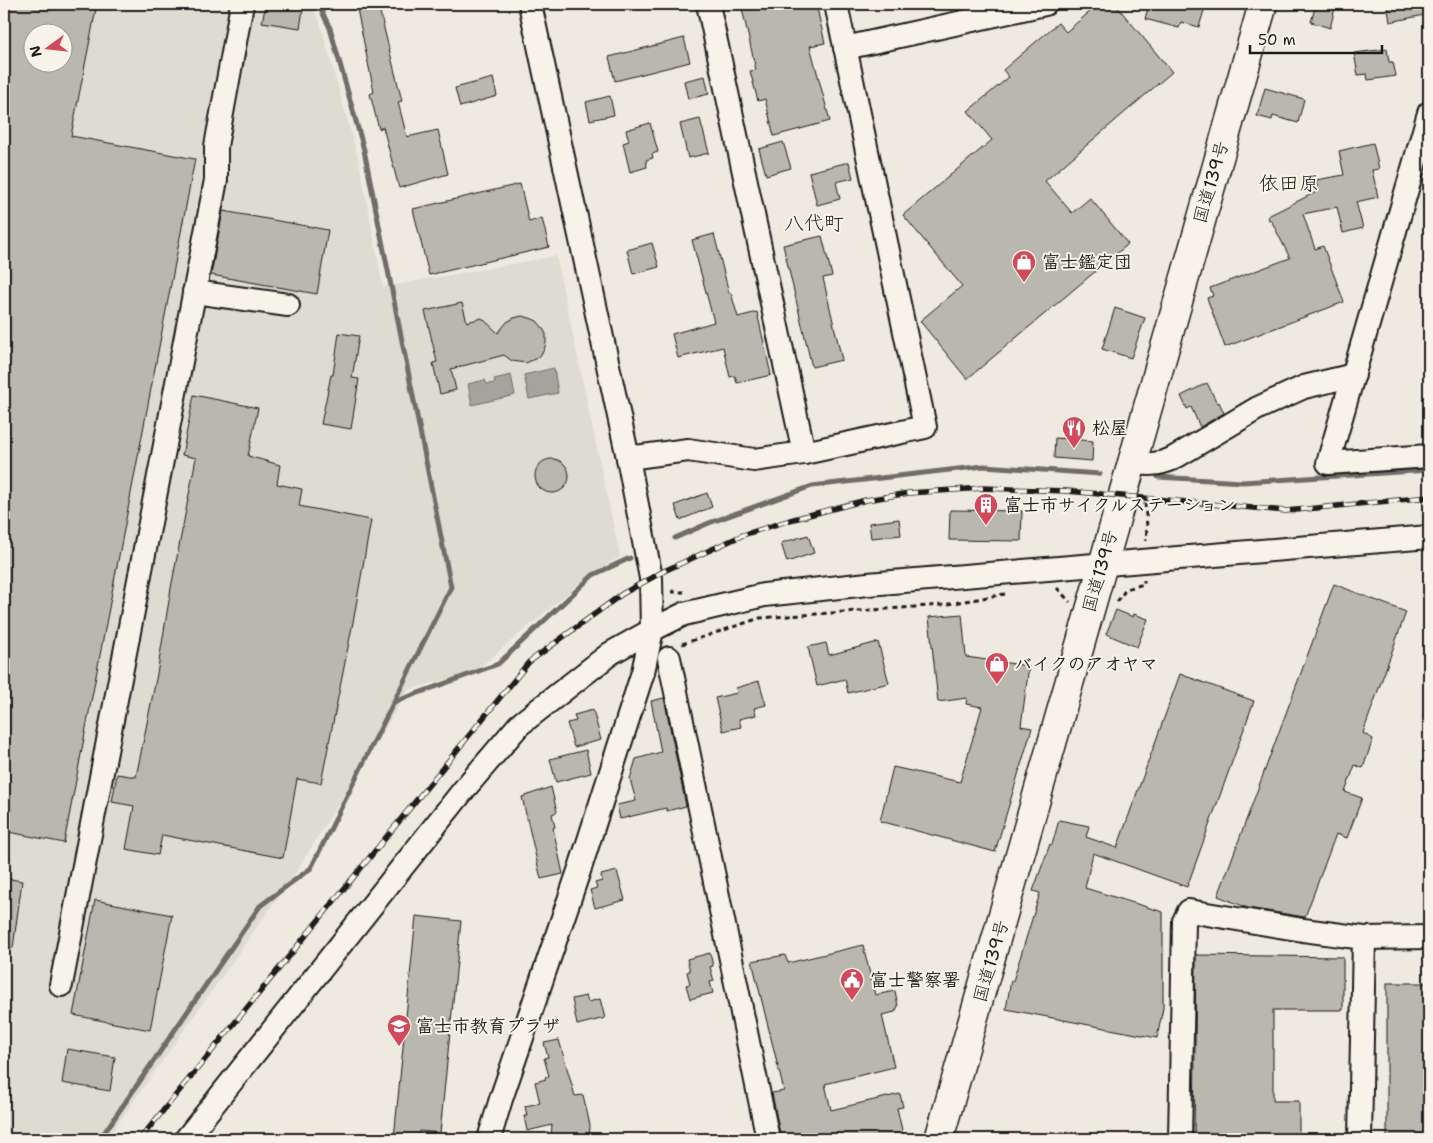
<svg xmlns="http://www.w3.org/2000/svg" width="1433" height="1143" viewBox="0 0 1433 1143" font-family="'Shantell Sans','Klee One',sans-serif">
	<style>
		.built { fill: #dedbd1; fill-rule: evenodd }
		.water { fill: #a6a39d; stroke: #6f6d69 }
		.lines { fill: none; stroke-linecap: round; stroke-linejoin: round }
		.stream { stroke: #6f6d69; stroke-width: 5 }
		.building { fill: #bab7af; stroke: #1c1c1c; fill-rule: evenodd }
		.minor-casing { stroke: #1c1c1c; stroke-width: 26 }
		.highway-casing { stroke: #1c1c1c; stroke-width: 31 }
		.path { stroke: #1c1c1c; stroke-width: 3; stroke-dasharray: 5 4; stroke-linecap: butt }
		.minor { stroke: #f7f3e8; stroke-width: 22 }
		.highway { stroke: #f7f3e8; stroke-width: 28 }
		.rail-casing { stroke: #1c1c1c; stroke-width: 5.5 }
		.rail { stroke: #f7f3e8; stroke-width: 4; stroke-dasharray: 11; stroke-linecap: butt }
		.labels { text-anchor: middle; stroke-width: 4; stroke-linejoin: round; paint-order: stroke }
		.street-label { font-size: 18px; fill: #1c1c1c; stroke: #f7f3e8 }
		.poi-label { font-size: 18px; font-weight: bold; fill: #1c1c1c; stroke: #f7f3e8; text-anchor: start }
		.quarter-label { font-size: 20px; fill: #1c1c1c; stroke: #f7f3e8 }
	</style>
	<rect width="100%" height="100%" fill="#eeeae0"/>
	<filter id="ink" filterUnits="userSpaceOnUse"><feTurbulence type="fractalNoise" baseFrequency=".02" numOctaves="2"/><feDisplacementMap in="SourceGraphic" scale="10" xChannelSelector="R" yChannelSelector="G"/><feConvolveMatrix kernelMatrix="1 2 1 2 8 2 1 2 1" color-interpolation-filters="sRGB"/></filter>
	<g filter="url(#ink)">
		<path class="built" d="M4 4H310L319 20 359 161 383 287 556 256 620 557 588 576 473 673 409 689 298 869 107 1139H4ZM32 32H62V62H32Z"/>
		<g class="water">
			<polygon points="554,368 558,393 529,399 524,375"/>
			<polygon points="511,375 515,395 472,405 468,384 485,380 487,384 495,383 494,379"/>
		</g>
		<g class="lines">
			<g class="stream">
				<polyline points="1158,477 1243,482 1429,470"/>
				<polyline points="675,538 709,523 812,486 984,466 1100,474"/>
				<polyline points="394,702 498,664 593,575 630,558"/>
				<polyline points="100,1139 260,906 311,868 451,587 364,150 330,28 318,4"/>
			</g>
		</g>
		<g class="building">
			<path d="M4 4H97L71 136 195 159 64 843 4 831ZM32 32H62V62H32Z"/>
			<polygon points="266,4 304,4 300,28 262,22"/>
			<polygon points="356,4 378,4 402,101 398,102 407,137 438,130 448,174 399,188 383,127 379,129 370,94 374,92"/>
			<polygon points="741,4 816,4 825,43 810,46 830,121 774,136 765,99 758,101 750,71 756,70"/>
			<polygon points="1099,4 1115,4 1172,72 1045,181 1072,213 1090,198 1128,244 967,379 920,321 962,286 903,215 992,140 968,111 1009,77 1003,70 1058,23 1066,32"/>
			<polygon points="1149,4 1206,4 1199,27 1181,22 1179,28 1145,19"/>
			<polygon points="1316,4 1336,4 1330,28 1311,22"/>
			<polygon points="1387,4 1429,4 1429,14 1390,22"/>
			<polygon points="684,38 690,62 615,81 609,57"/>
			<polygon points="1387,49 1389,62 1393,62 1396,76 1368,80 1367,74 1358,75 1354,53"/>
			<polygon points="705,76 709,94 688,99 684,81"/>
			<polygon points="493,78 497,96 460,107 455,88"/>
			<polygon points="1265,88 1304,99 1298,123 1273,116 1272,120 1257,116"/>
			<polygon points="610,96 614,115 590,120 586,102"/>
			<polygon points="700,119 709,153 688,158 680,124"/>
			<polygon points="650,123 658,152 652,154 653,158 646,160 647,167 630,172 623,143 629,141 626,130"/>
			<polygon points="783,142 791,168 766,175 759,149"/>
			<polygon points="1373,143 1379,169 1372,170 1378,197 1356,202 1363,228 1343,233 1337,207 1303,214 1315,249 1323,246 1344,302 1225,347 1207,298 1213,296 1210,288 1290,258 1271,220 1269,220 1268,216 1318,191 1316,180 1344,175 1339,151"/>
			<polygon points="849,162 853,178 836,182 840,199 817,205 809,172"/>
			<polygon points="520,184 529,222 542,218 549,247 429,275 413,209"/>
			<polygon points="223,211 328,230 317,294 211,275"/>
			<polygon points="714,234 729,293 731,293 738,317 757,312 771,375 737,383 735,376 730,377 723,347 678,358 672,334 714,322 692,240"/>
			<polygon points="822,236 832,276 823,278 842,360 812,367 783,245"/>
			<polygon points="652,243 659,267 633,274 627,250"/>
			<polygon points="462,303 467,322 482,318 498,333 507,322 514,318 522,316 530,318 537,321 542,327 546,334 546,343 544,350 539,357 526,363 512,361 504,355 451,369 456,390 440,394 433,363 437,362 425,311"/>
			<polygon points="1115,308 1145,318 1131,358 1102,349"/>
			<polygon points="339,333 359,336 352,378 359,379 351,429 321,424 331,375 333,375"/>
			<polygon points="1207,383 1217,403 1219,402 1224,413 1200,427 1191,407 1187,409 1181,396"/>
			<polygon points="194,395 258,408 248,456 280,465 277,484 302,489 299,506 371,520 354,617 321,783 297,779 283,858 162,835 158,855 126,849 134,806 112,802 117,774 136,777 157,674 171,588 196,458 182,455"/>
			<polygon points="1055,438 1093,441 1092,461 1054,458"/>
			<circle cx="552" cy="476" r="17"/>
			<polygon points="707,493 712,507 680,520 675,505"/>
			<polygon points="950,510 1022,511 1021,541 949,540"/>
			<polygon points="899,519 901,535 871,538 869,523"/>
			<polygon points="808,535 814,553 787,562 781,543"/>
			<polygon points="1334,584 1406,612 1363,733 1373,739 1363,768 1355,765 1345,792 1362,798 1347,838 1336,834 1305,917 1248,908 1218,896"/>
			<polygon points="1116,610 1133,617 1134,614 1148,619 1137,647 1106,634"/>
			<polygon points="962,614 966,657 1029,666 1021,726 1032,728 995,852 880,821 893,767 960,782 982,707 966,704 967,698 938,702 929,617"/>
			<polygon points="878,642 889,683 848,693 845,679 817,686 808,647 826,643 829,655"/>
			<polygon points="1180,674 1254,701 1187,887 1093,853 1085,888 1163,912 1163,1008 1157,1038 1006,1009 1011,980 1013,981 1040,893 1033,891 1050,844 1052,845 1059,820 1089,826 1086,837 1117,848"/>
			<polygon points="759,681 766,705 754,708 756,715 739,719 741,727 723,731 715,698 737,693 736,688"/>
			<polygon points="664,698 686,806 667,811 666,808 620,819 617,805 636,801 630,779 636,759 661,752 651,701"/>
			<polygon points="593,710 601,740 574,747 567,723 576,721 574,715"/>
			<polygon points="586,750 591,773 556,782 550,759"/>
			<polygon points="551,787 557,812 552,814 555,827 553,828 563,874 541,879 522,797"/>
			<polygon points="617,871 625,900 595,908 590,890 597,888 595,883 602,881 601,875"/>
			<polygon points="4,878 22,881 13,948 4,948"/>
			<polygon points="95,900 172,915 150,1030 73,1015"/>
			<polygon points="416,916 461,921 440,1133 419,1131 418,1139 411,1139 394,1138"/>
			<polygon points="863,945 875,995 895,991 898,1006 895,1012 882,1015 894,1067 825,1084 831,1110 900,1094 903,1107 897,1108 904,1139 781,1139 772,1093 784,1091 752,961 785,955 788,963"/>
			<polygon points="710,953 713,966 710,967 714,981 710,982 713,993 690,999 686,985 690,984 687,972 690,971 687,959"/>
			<polygon points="1196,955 1343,957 1343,1010 1273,1010 1273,1101 1299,1101 1299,1139 1194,1139"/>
			<rect x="1387" y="983" width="42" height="156"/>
			<polygon points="586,996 588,1002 600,999 605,1018 577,1025 572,999"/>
			<polygon points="559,1040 575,1096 583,1095 590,1125 589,1139 551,1139 552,1125 527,1131 524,1116 527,1116 525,1106 540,1103 535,1082 546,1079 545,1077 549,1076 544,1058 548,1057 544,1043"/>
			<polygon points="67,1049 115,1057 110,1091 62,1083"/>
		</g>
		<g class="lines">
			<g class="minor-casing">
				<g id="minor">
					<polyline points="708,4 804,453"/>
					<polyline points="845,48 1045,4"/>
					<polyline points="1429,113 1328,463 1429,456"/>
					<polyline points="194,292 288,305"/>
					<polyline points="628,458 688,450 754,460 804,453 925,427 836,4"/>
					<path d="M1132 462C1147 465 1158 465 1172 459L1258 408 1304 387 1354 375"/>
					<polyline points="669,658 768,1139"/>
					<polyline points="61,985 216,180 216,146 242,4"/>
					<polyline points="186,1139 466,787 519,725 611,653 652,630 684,614 764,595 868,584 1429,537"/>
					<polyline points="489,1139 501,1099 581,865 643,672 652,630 651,578 628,458 530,4"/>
					<polyline points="1180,1139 1184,921 1189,911 1303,930 1364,938 1429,937"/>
					<polyline points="1360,1139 1364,938"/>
				</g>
			</g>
			<g class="highway-casing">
				<path id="highway" d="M939 1139C1049 761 1153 382 1263 4"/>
			</g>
			<g class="path">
				<polyline points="1145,503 1147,527 1146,541"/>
				<polyline points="1057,588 1070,602"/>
				<polyline points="672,590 673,592 684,592"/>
				<polyline points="1117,602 1126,589 1144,584 1144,580"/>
				<polyline points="682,644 760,618 943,605 1005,594"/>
			</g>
			<use href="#minor" class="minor"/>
			<use href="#highway" class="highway"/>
			<g class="rail-casing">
				<polyline id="rail" points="140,1139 529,662 622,594 664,571 743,535 790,520 866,500 909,493 983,488 1067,491 1286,511 1429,497"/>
			</g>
			<use href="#rail" class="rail"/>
		</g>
	</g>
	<defs>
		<g id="shop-pin" transform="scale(1.25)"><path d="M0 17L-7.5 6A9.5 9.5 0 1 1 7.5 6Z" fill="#d1495b" stroke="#f7f3e8"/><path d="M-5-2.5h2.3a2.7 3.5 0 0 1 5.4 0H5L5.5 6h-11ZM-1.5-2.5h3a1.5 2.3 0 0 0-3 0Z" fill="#fff"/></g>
		<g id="restaurant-pin" transform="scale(1.25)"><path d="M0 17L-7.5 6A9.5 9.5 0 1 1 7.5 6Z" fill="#d1495b" stroke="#f7f3e8"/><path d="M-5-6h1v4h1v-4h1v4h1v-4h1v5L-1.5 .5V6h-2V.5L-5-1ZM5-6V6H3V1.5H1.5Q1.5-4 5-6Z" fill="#fff"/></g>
		<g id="building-pin" transform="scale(1.25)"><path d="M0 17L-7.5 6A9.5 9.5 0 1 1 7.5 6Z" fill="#d1495b" stroke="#f7f3e8"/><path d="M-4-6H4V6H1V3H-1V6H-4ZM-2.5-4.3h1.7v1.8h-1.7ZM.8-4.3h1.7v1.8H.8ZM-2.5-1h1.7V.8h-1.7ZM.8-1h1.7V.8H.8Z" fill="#fff"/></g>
		<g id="civic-pin" transform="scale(1.25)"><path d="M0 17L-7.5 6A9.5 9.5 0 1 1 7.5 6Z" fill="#d1495b" stroke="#f7f3e8"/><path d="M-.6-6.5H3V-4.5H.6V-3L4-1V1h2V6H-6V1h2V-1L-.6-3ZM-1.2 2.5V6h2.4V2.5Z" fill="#fff"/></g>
		<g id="school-pin" transform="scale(1.25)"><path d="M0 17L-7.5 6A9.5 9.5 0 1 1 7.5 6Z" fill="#d1495b" stroke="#f7f3e8"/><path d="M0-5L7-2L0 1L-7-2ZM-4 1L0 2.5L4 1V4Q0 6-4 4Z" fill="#fff"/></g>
	</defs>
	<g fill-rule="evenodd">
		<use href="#shop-pin" x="1024" y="262"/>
		<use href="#restaurant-pin" x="1074" y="428"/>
		<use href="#building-pin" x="986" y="505"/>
		<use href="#shop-pin" x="997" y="664"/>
		<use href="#civic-pin" x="852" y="980"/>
		<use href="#school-pin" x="399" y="1026"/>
	</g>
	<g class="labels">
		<g class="street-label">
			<text transform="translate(1211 182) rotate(-74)" y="6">国道139号</text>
			<text transform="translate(1100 571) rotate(-74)" y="6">国道139号</text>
			<text transform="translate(991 961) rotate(-74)" y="6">国道139号</text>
		</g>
		<g class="poi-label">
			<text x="1042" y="268">富士鑑定団</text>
			<text x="1092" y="434">松屋</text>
			<text x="1004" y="511">富士市サイクルステーション</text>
			<text x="1014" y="670">バイクのアオヤマ</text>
			<text x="870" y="986">富士警察署</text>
			<text x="416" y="1032">富士市教育プラザ</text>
		</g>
		<g class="quarter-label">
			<text x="1289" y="190">依田原</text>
			<text x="814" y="230">八代町</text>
		</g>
	</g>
	<rect width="1433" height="1143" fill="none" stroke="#f7f3e8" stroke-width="20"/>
	<rect x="10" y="10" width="1413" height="1123" fill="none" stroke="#1c1c1c" stroke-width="2" filter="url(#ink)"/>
	<g transform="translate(48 48) rotate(255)"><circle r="24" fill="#f7f3e8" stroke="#9f9d96"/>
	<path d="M0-4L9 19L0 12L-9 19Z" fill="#d1495b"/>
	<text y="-8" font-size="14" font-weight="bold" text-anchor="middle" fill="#1c1c1c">N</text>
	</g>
	<path d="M1250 45v8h132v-8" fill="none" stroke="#1c1c1c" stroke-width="2.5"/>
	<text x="1258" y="45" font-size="15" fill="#1c1c1c" stroke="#f7f3e8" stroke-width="4" paint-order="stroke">50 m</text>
</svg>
